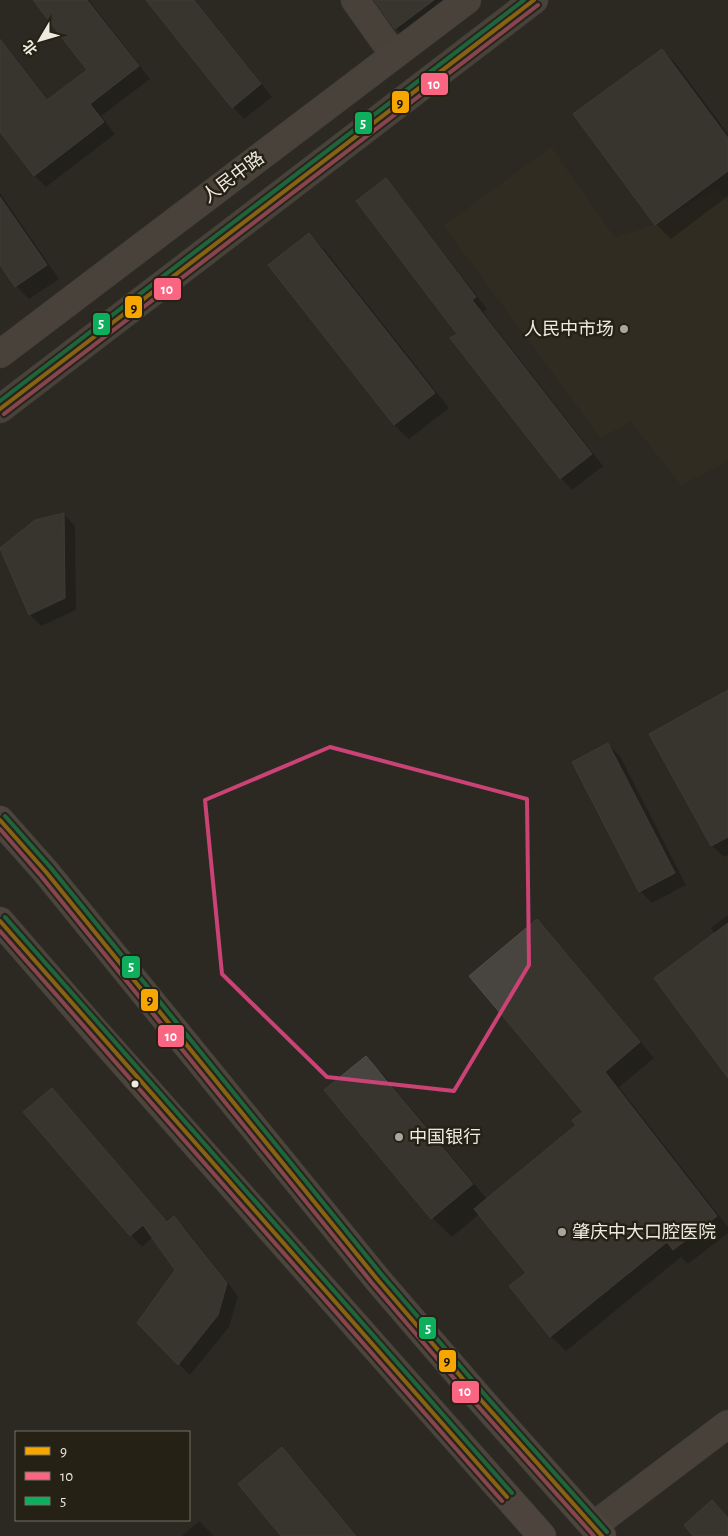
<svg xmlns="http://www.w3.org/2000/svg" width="728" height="1536" viewBox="0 0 728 1536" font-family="'Alegreya Sans','Noto Sans SC',sans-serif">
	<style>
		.built { fill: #35301f }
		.shadow { fill: #0007 }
		.building { fill: #48443f; stroke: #534f4a }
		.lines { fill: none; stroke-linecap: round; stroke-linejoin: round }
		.minor-casing { stroke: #4a4742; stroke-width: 29 }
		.secondary-casing { stroke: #4a4742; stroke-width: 29 }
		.primary-casing { stroke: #4a4742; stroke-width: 29 }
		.minor { stroke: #685d58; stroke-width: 28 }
		.secondary { stroke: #6a5f58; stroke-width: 28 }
		.primary { stroke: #73655e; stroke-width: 28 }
		.bus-1-casing { stroke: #252115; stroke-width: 8 }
		.bus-2-casing { stroke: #252115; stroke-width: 8 }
		.bus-3-casing { stroke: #252115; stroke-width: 8 }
		.bus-1 { stroke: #f7a600; stroke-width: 4 }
		.bus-2 { stroke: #fa6682; stroke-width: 4 }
		.bus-3 { stroke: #0daf5c; stroke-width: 4 }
		.marked { fill: none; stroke: #cb4276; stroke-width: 4; stroke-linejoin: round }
		.poi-dot { fill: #a9a69f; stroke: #252115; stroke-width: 2 }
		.bus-dot { fill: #edeae2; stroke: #252115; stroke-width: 2 }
		.labels { text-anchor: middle; stroke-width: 5; stroke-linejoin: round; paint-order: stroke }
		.street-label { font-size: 18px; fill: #edeae2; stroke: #252115 }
		.poi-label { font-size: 18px; fill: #edeae2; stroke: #252115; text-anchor: start }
		.line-badge { stroke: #252115; stroke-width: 2 }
		.badge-label { font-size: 14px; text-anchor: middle; font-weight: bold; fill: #fff }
		.pale-badge-label { font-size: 14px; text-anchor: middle; font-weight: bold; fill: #111 }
	</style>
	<rect width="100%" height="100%" fill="#2c2922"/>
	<polygon class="built" points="551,147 615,238 646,228 717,189 728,201 728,461 681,485 631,421 601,438 444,226"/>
	<g class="shadow">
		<polygon points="35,0 89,0 150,79 101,116 115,134 46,187 34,175 0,117 0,38 49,101 89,70"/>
		<polygon points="147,0 195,0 272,97 244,119 233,107"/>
		<polygon points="376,0 469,0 411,43 396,29"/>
		<polygon points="662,50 677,65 728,134 728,196 671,239 656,224"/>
		<polygon points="386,180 397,192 487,309 483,312 603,466 572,490 561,478 458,334"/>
		<polygon points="0,193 59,279 29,299 16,286 0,263"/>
		<polygon points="309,234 324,249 449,408 409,439 394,425"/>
		<polygon points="64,514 75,526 76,610 41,626 30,615 2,549"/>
		<polygon points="728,690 728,855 724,857 712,846 650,734"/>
		<polygon points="608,744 620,756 686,885 652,903 640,891"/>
		<polygon points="728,915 728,1076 715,934 711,928"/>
		<polygon points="537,921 551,936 654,1058 619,1087 728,1227 728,1233 688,1264 681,1257 566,1351 551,1337 511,1287 527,1273 479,1214 452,1237 432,1218 366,1057 385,1077 487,1199 578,1126 585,1112"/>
		<polygon points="52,1089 168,1222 174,1217 186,1229 238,1296 229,1327 190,1375 179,1364 176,1270 153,1237 142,1247 131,1235"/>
		<polygon points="282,1449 297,1464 357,1536 283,1536"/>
		<polygon points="199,1521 214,1536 182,1536"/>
	</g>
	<g class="building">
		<polygon points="33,0 87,0 139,66 90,104 104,122 34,176 0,132 0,39 47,100 87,70"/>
		<polygon points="146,0 194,0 261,84 232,108"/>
		<polygon points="374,0 434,0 395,29"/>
		<polygon points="662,49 728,138 728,171 655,225 573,114"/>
		<polygon points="386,178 476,297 472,300 592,454 560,479 450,338 457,334 356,201"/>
		<polygon points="0,197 47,265 15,287 0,265"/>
		<polygon points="309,233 435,393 394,425 268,265"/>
		<polygon points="64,513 65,598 29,615 0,548 35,520"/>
		<polygon points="728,690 728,837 711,846 649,734"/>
		<polygon points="608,743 675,873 639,892 572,762"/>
		<polygon points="537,919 640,1042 605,1072 717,1216 673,1250 667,1242 550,1337 509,1286 526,1273 474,1209 576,1125 572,1120 583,1112 469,976"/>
		<polygon points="728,923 728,1078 654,978"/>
		<polygon points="366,1056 473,1184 431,1219 324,1090"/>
		<polygon points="52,1088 167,1222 174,1216 227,1283 218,1315 178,1365 137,1323 175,1270 143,1225 130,1236 23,1112"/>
		<polygon points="282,1447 356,1536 281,1536 238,1484"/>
		<polygon points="712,1500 728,1518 728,1536 693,1536 684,1525"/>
	</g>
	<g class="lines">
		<g class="minor-casing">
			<g id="minor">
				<polyline points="355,0 394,55"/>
				<polyline points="593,1526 728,1424"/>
			</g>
		</g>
		<g class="secondary-casing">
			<g id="secondary">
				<polyline points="0,354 467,0"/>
				<polyline points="0,409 534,0"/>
			</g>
		</g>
		<g class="primary-casing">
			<g id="primary">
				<polyline points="0,820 46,872 377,1279 481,1400 602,1536"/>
				<polyline points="0,921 90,1025 542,1536"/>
			</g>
		</g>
		<use href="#minor" class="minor"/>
		<use href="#secondary" class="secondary"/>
		<use href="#primary" class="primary"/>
		<g class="bus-1-casing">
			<g id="bus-1">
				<polyline points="0,409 534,0"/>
				<polyline points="0,820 46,872 377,1279 481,1400 602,1536"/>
				<polyline points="0,921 507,1497"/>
			</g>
		</g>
		<g class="bus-2-casing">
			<g id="bus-2">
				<polyline points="4,414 538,5"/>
				<polyline points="0,829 41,876 372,1283 476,1404 594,1536"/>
				<polyline points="0,931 502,1501"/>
			</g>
		</g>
		<g class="bus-3-casing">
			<g id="bus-3">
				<polyline points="0,401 524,0"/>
				<polyline points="5,816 51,868 382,1275 486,1396 607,1532"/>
				<polyline points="5,917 512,1493"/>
			</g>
		</g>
		<use href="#bus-1" class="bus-1"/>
		<use href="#bus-2" class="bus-2"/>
		<use href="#bus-3" class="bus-3"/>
	</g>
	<path d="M0 0H728V1536H0ZM330 747 527 799 529 965 454 1091 327 1077 222 974 205 800Z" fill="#2c2922" fill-opacity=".55" fill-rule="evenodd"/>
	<path class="marked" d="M330 747 527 799 529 965 454 1091 327 1077 222 974 205 800Z"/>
	<g class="poi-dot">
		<circle cx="624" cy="329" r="5"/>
		<circle cx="399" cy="1137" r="5"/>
		<circle cx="562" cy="1232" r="5"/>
	</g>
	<circle class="bus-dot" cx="135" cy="1084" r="4.5"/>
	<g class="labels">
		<g class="street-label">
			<text transform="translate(233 177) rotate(-37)" y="6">人民中路</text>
		</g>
		<g class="poi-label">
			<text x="614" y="335" text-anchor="end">人民中市场</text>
			<text x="409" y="1143">中国银行</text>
			<text x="572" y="1238">肇庆中大口腔医院</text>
		</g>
	</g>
	<g class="line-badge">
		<rect x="420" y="72" width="29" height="24" rx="5" fill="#fa6682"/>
		<rect x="391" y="90" width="19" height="24" rx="5" fill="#f7a600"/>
		<rect x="354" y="111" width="19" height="24" rx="5" fill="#0daf5c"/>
		<rect x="153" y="277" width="29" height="24" rx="5" fill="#fa6682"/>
		<rect x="124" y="295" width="19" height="24" rx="5" fill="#f7a600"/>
		<rect x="92" y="312" width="19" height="24" rx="5" fill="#0daf5c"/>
		<rect x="121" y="955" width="20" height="24" rx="5" fill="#0daf5c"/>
		<rect x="140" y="988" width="19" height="24" rx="5" fill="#f7a600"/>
		<rect x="157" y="1024" width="28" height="24" rx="5" fill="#fa6682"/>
		<rect x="418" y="1316" width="19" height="24" rx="5" fill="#0daf5c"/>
		<rect x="438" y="1349" width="19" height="24" rx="5" fill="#f7a600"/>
		<rect x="451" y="1380" width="29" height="24" rx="5" fill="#fa6682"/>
	</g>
	<g class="badge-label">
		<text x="434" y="89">10</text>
		<text x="363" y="128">5</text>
		<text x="167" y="294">10</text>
		<text x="101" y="328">5</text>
		<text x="131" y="971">5</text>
		<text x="171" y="1041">10</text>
		<text x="428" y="1333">5</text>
		<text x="465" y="1396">10</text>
	</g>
	<g class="pale-badge-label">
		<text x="400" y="107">9</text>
		<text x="134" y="312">9</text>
		<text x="150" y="1004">9</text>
		<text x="447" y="1365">9</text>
	</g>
	<rect x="15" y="1431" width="175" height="90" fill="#252115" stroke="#757167"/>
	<rect x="25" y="1447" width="25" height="8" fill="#f7a600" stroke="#757167"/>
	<text x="60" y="1456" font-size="15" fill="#edeae2">9</text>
	<rect x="25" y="1472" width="25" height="8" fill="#fa6682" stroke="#757167"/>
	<text x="60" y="1481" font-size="15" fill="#edeae2">10</text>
	<rect x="25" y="1497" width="25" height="8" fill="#0daf5c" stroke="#757167"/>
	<text x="60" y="1506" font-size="15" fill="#edeae2">5</text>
	<g transform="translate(40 40) rotate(232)" stroke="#252115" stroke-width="4" paint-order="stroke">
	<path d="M0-4L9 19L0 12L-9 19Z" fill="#edeae2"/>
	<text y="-8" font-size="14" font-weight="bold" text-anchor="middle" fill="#edeae2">北</text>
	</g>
</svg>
